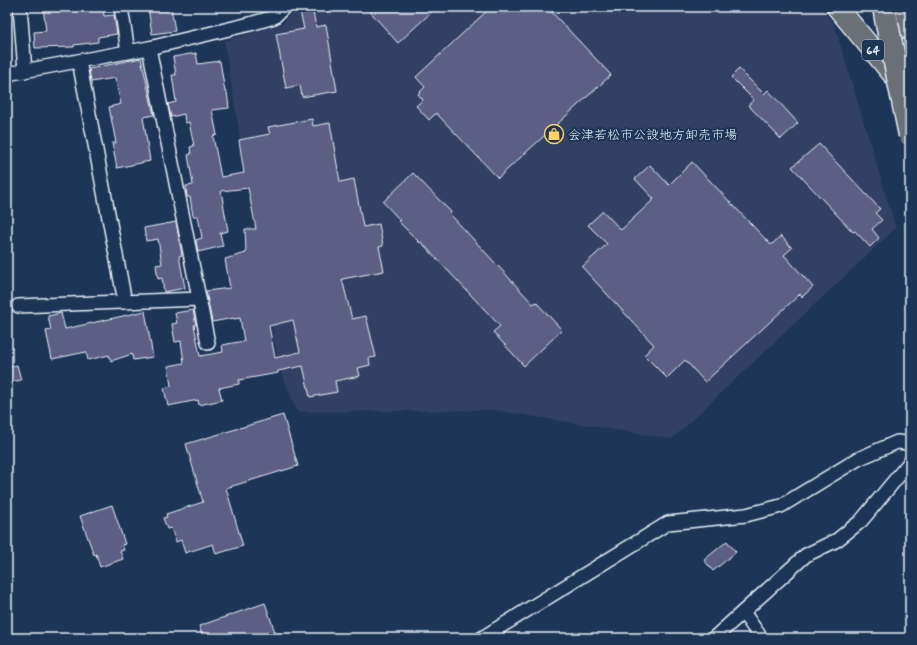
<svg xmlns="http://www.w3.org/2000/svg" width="917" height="645" viewBox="0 0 917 645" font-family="Mynerve,'Klee One',sans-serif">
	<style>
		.built { fill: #304164 }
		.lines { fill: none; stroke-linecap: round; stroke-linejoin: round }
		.stream { stroke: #869db6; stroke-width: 4.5 }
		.building { fill: #5b5e83; stroke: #e8f1f8; fill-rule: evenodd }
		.street-casing { stroke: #e8f1f8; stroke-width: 16 }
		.primary-casing { stroke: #e8f1f8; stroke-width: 23 }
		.highway-casing { stroke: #e8f1f8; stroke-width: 25 }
		.street { stroke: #1d3557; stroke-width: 13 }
		.primary { stroke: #6b6f75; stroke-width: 20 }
		.highway { stroke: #6b6f75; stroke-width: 22 }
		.highway-bridge-casing { stroke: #e8f1f8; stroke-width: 25; stroke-linecap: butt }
		.highway-bridge { stroke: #6b6f75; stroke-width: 22 }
		.labels { text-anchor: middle; stroke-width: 4; stroke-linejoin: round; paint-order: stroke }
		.shield { fill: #1d3557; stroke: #abb9c8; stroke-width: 1 }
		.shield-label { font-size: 12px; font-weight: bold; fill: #e8f1f8 }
		.poi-label { font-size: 13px; fill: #e8f1f8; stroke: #1d3557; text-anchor: start }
	</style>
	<rect width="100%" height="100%" fill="#1d3557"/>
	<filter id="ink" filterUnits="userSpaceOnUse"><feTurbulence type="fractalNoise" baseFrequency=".025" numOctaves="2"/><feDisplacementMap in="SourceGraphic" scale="8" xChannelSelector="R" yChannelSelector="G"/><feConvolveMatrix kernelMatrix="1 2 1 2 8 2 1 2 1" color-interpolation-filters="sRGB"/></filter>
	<g filter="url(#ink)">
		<polygon class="built" points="296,7 819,7 834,24 896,228 672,439 494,410 297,412 278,364 224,41 282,24"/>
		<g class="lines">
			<polyline class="stream" points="909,638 910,638"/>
		</g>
		<g class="building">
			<polygon points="43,7 103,7 104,16 114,15 117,34 98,37 98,42 74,45 74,47 35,48 34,32 46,31"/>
			<polygon points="148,7 171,7 175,31 152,34"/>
			<polygon points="299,7 312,7 316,27 326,25 337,91 302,97 300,85 286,88 276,34 304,29"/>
			<polygon points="366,7 437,7 398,43"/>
			<polygon points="491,7 547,7 611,75 498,178 436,113 429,120 416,106 423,100 418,94 425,87 416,77"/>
			<path d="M196 53 198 64 220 61 225 92H227L229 108 212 110 217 135 213 136 221 177 244 173 239 140 270 134 268 127 312 119 313 126 330 123 340 182 354 179 363 227 379 224 383 246 379 247 384 271 342 279 352 319 366 316 376 357 369 358 370 365 358 368 360 376 335 381 337 392 310 397 303 366 278 371V373L239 380V384L219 388 222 400 199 405 198 400 168 406 164 388 171 386 168 366 184 363 181 341 175 342 172 324 177 323 175 313 193 310 196 325H194L200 356 223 352 222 345 244 341 240 318 234 319V318L212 322 206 291 230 288 225 259 246 253 245 229H256L248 188 221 191 228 231 220 233 223 246 198 252 196 240 202 238 198 216H193L190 197H187L186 186 193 185 188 155 191 154 190 147 194 146 189 122 185 123 184 114 171 117 168 104 176 102 172 75H176L173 57ZM293 320 300 352 275 358 269 326Z"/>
			<polygon points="141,58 154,115 143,117 150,161 117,168 112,143 116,143 109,107 121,104 115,78 91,82 89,69"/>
			<polygon points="739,69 764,94 768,90 798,123 781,139 748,105 754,100 731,77"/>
			<polygon points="819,144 880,209 875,213 882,220 872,229 879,238 870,247 855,231 853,232 792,167"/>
			<polygon points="692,162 771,245 781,236 792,248 784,255 813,287 802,297 800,294 705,382 685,360 667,378 644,355 654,345 582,267 607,244 588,225 603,211 621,230 654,199 635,179 650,165 669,185"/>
			<polygon points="413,173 451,212 450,214 533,304 536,302 562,330 524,366 493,332 500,326 421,242 420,243 398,221 400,220 383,202"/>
			<polygon points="176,222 182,255 179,256 185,288 164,292 162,278 158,279 156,265 162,264 158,239 146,241 144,228"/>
			<polygon points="145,311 153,357 133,360 132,354 111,361 109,355 88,360 86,352 52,359 46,331 51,330 48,316 61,313 65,329"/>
			<polygon points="17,365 21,380 7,383 7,368"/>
			<polygon points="283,415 298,466 226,488 243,546 216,554 213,544 185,553 181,540 176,542 171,528 167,529 163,518 167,517 166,514 203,502 186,444"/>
			<polygon points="112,505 125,544 122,545 124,550 120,551 123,559 100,567 96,554 94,555 80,516"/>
			<polygon points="727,541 736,552 713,571 704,560"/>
			<polygon points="265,603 277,638 203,638 199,626"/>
		</g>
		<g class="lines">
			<g class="street-casing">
				<g id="street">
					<polyline points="20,7 25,71"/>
					<polyline points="121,7 128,52"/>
					<polyline points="149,48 208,343"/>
					<polyline points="79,61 125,302"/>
					<polyline points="7,74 149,48 250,24 274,17 284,7"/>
					<polyline points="18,306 199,299"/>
					<polyline points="743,612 761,638"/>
					<polyline points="482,638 668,523 746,515 781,506 858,459 897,442 908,443 910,444"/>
					<polyline points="714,638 806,555 837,540 861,521 910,462"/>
				</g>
			</g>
			<g class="primary-casing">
				<polyline id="primary" points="837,7 901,84"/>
			</g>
			<g class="highway-casing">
				<g id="highway">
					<polyline points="884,7 887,24"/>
					<polyline points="907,7 910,29"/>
				</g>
			</g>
			<use href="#street" class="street"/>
			<use href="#primary" class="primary"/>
			<use href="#highway" class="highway"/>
			<g class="highway-bridge-casing">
				<polyline id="highway-bridge" points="887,24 910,135"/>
			</g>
			<use href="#highway-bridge" class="highway-bridge"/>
		</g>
	</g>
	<defs>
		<g id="shop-ring" transform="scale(1)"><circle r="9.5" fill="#1d3557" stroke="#ffd166" stroke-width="1.5"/><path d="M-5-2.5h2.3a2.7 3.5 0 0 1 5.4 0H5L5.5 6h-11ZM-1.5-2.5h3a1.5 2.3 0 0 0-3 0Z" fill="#ffd166"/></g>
	</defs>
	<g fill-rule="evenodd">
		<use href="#shop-ring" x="554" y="134"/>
	</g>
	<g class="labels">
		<rect class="shield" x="862" y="40" width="22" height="20" rx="3"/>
		<g class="shield-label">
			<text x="873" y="54">64</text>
		</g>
		<g class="poi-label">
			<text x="568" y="139">会津若松市公設地方卸売市場</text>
		</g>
	</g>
	<rect width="917" height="645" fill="none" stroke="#1d3557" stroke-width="24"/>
	<rect x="12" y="12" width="893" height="621" fill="none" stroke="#e8f1f8" stroke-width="1.5" filter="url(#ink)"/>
</svg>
